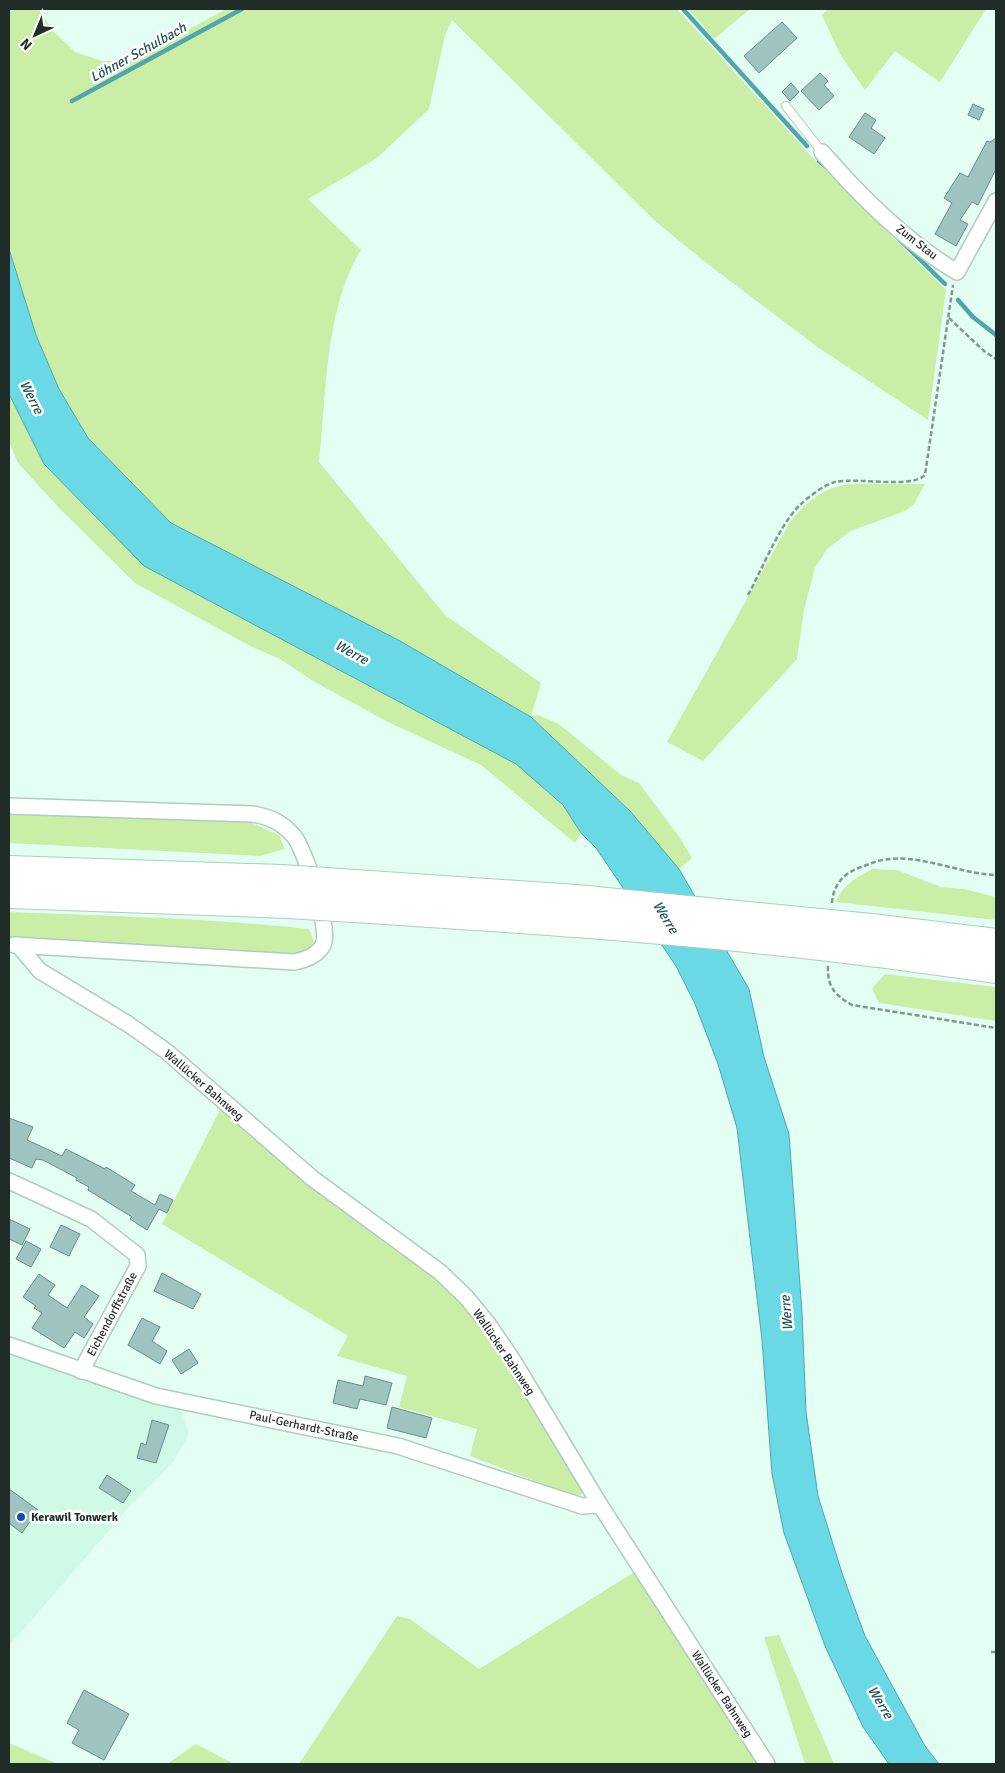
<svg xmlns="http://www.w3.org/2000/svg" width="1005" height="1773" viewBox="0 0 1005 1773" font-family="Signika,sans-serif">
	<style>
		.built { fill: #cffae7 }
		.green { fill: #cbeea6 }
		.water { fill: #68d9e5; stroke: #52a5ac }
		.lines { fill: none; stroke-linecap: round; stroke-linejoin: round }
		.stream { stroke: #52a5ac; stroke-width: 4.5 }
		.building { fill: #9fc4bf; stroke: #698d88 }
		.service-casing { stroke: #accdbf; stroke-width: 10 }
		.minor-casing { stroke: #accdbf; stroke-width: 18 }
		.motorway-casing { stroke: #accdbf; stroke-width: 30 }
		.path { stroke: #83978e; stroke-width: 2.5; stroke-dasharray: 5 2.5; stroke-linecap: butt }
		.service { stroke: #fff; stroke-width: 8 }
		.minor { stroke: #fff; stroke-width: 15 }
		.motorway { stroke: #fff; stroke-width: 28 }
		.motorway-bridge-casing { stroke: #accdbf; stroke-width: 30; stroke-linecap: butt }
		.motorway-bridge { stroke: #fff; stroke-width: 28 }
		.poi-dot { fill: #134db9; stroke: #fff; stroke-width: 2 }
		.labels { text-anchor: middle; stroke-width: 5; stroke-linejoin: round; paint-order: stroke }
		.street-label { font-size: 12px; fill: #1f2c27; stroke: #fff }
		.poi-label { font-size: 12px; font-weight: bold; fill: #1f2c27; stroke: #fff; text-anchor: start }
		.water-label { font-size: 14px; font-style: italic; fill: #24565b; stroke: #fff }
	</style>
	<rect width="100%" height="100%" fill="#e3fef2"/>
	<polygon class="built" points="9,1347 179,1404 189,1434 174,1461 131,1505 9,1646"/>
	<g class="green">
		<path d="M9 9H39L52 30 75 52 102 61 133 60 226 9H677L809 154 946 290 928 420 819 348 705 262 655 221 452 20 445 35 429 109 377 158 308 199 361 250C325 307 326 397 319 462L445 615 541 683 531 716 538 715 559 724 621 775 639 783 680 838 692 858 679 869 630 811 531 717 400 641 171 523 88 438 59 389 36 335 9 249Z"/>
		<polygon points="689,9 750,9 714,39"/>
		<polygon points="829,9 986,9 940,82 895,51 865,90 840,54 822,15"/>
		<polygon points="9,394 12,403 144,566 516,764 563,805 581,833 575,843 481,765 384,720 313,681 280,659 252,647 135,583 60,509 18,463 9,442"/>
		<path d="M850 484H925L914 504 905 511 851 531 827 549 815 568 804 610 797 659 703 761 667 742 790 522C806 502 824 487 850 484Z"/>
		<polygon points="9,815 206,817 245,820 279,835 285,849 260,856 9,843"/>
		<path d="M873 869 897 870 941 887 964 889 996 897V920L836 902C843 885 856 877 873 869Z"/>
		<path d="M9 912C109 916 209 918 309 929L314 941 304 955 292 958 9 942Z"/>
		<polygon points="885,974 996,987 996,1021 879,1003 872,988"/>
		<polygon points="223,1104 437,1277 480,1322 583,1484 582,1494 576,1497 470,1456 477,1429 399,1407 407,1376 337,1356 348,1336 162,1224"/>
		<polygon points="636,1571 761,1764 299,1764 397,1616 410,1619 479,1669"/>
		<polygon points="779,1635 834,1764 805,1764 764,1637"/>
		<polygon points="9,1743 58,1764 9,1764"/>
		<polygon points="196,1744 234,1764 167,1764"/>
	</g>
	<polygon class="water" points="9,249 36,335 59,389 88,438 171,523 400,641 531,717 630,811 679,869 749,989 764,1057 789,1134 802,1313 806,1412 818,1496 842,1573 865,1636 925,1746 939,1764 889,1764 863,1727 825,1646 784,1533 772,1474 762,1340 737,1128 718,1064 695,1004 676,966 596,848 581,833 563,805 516,764 144,566 44,464 9,394"/>
	<g class="lines">
		<g class="stream">
			<polyline points="683,9 807,146"/>
			<polyline points="72,101 242,9"/>
			<polyline points="819,161 826,167"/>
			<polyline points="899,239 945,284"/>
			<polyline points="958,300 973,317 996,335"/>
		</g>
	</g>
	<g class="building">
		<polygon points="782,22 797,38 759,73 744,56"/>
		<polygon points="820,73 828,81 824,85 834,96 819,110 801,91"/>
		<polygon points="791,83 799,92 790,101 782,92"/>
		<polygon points="973,104 984,109 979,120 968,115"/>
		<polygon points="865,113 876,120 871,128 885,138 874,154 849,137"/>
		<polygon points="996,138 996,169 978,205 972,202 960,220 968,224 956,246 935,234 952,203 944,198 960,173 968,177 987,141 990,142"/>
		<polygon points="9,1118 33,1127 27,1140 62,1156 66,1149 105,1169 106,1167 135,1185 131,1191 155,1205 160,1194 173,1200 167,1213 159,1209 147,1230 130,1219 132,1217 88,1190 89,1187 76,1180 77,1178 43,1160 36,1159 32,1168 9,1158"/>
		<polygon points="9,1219 30,1229 22,1245 9,1239"/>
		<polygon points="61,1225 80,1234 69,1256 50,1247"/>
		<polygon points="26,1241 41,1249 31,1267 16,1259"/>
		<polygon points="162,1273 201,1294 193,1309 154,1291"/>
		<polygon points="39,1274 55,1285 48,1295 67,1308 82,1285 99,1296 84,1317 93,1324 84,1338 75,1332 64,1348 32,1328 42,1313 34,1308 36,1306 23,1297"/>
		<polygon points="142,1318 160,1327 152,1341 167,1351 160,1364 128,1345"/>
		<polygon points="189,1349 198,1363 181,1374 172,1360"/>
		<polygon points="365,1376 392,1383 386,1405 360,1399 357,1409 333,1403 338,1380 363,1386"/>
		<polygon points="392,1407 432,1418 426,1438 387,1428"/>
		<polygon points="152,1420 169,1425 156,1463 137,1458 141,1443 146,1445"/>
		<polygon points="107,1475 131,1491 123,1503 99,1488"/>
		<polygon points="9,1489 38,1510 22,1533 9,1523"/>
		<polygon points="84,1690 129,1714 104,1760 72,1743 79,1730 67,1723"/>
	</g>
	<g class="lines">
		<g class="service-casing">
			<polyline id="service" points="786,106 822,152"/>
		</g>
		<g class="minor-casing">
			<g id="minor">
				<path d="M822 152C860 196 906 242 957 272L996 201"/>
				<path d="M9 806 253 814C270 817 281 822 293 835 305 848 331 930 323 945 317 956 305 960 294 962L14 945"/>
				<polyline points="18,945 40,971 128,1024 166,1051 312,1178 440,1272 466,1297 489,1325 514,1362 600,1505 767,1764"/>
				<polyline points="9,1181 91,1219 137,1255 138,1266 81,1371"/>
				<polyline points="9,1345 156,1396 398,1446 582,1506 600,1505"/>
			</g>
		</g>
		<g class="motorway-casing">
			<g id="motorway">
				<polyline points="9,870 281,879"/>
				<polyline points="9,894 288,904"/>
				<polyline points="871,928 996,943"/>
				<polyline points="878,953 996,969"/>
			</g>
		</g>
		<g class="path">
			<polyline points="949,318 984,351 996,359"/>
			<path d="M748 595C762 570 779 525 800 505 808 497 824 485 835 482 857 477 912 489 925 475L953 285"/>
			<path d="M832 903C833 886 843 873 861 867 868 865 875 861 883 860 920 853 959 874 996 875"/>
			<path d="M828 966C827 987 835 995 852 1005L996 1028"/>
			<polyline points="991,1652 996,1652"/>
		</g>
		<use href="#service" class="service"/>
		<use href="#minor" class="minor"/>
		<use href="#motorway" class="motorway"/>
		<g class="motorway-bridge-casing">
			<g id="motorway-bridge">
				<polyline points="281,879 576,899 871,928"/>
				<path d="M288 904C485 916 682 928 878 953"/>
			</g>
		</g>
		<use href="#motorway-bridge" class="motorway-bridge"/>
	</g>
	<circle class="poi-dot" cx="21" cy="1517" r="5"/>
	<g class="labels">
		<g class="street-label">
			<text transform="translate(917 242) rotate(38)" y="4">Zum Stau</text>
			<text transform="translate(204 1085) rotate(41)" y="4">Wallücker Bahnweg</text>
			<text transform="translate(112 1314) rotate(-62)" y="4">Eichendorffstraße</text>
			<text transform="translate(504 1352) rotate(56)" y="4">Wallücker Bahnweg</text>
			<text transform="translate(304 1426) rotate(12)" y="4">Paul-Gerhardt-Straße</text>
			<text transform="translate(722 1694) rotate(57)" y="4">Wallücker Bahnweg</text>
		</g>
		<g class="poi-label">
			<text x="31" y="1521">Kerawil Tonwerk</text>
		</g>
		<g class="water-label">
			<text transform="translate(138 52) rotate(-29)" y="5">Löhner Schulbach</text>
			<text transform="translate(32 397) rotate(63)" y="5">Werre</text>
			<text transform="translate(352 652) rotate(28)" y="5">Werre</text>
			<text transform="translate(666 917) rotate(58)" y="5">Werre</text>
			<text transform="translate(786 1313) rotate(-95)" y="5">Werre</text>
			<text transform="translate(881 1702) rotate(59)" y="5">Werre</text>
		</g>
	</g>
	<rect width="1005" height="1773" fill="none" stroke="#1f2c27" stroke-width="20"/>
	<g transform="translate(35 35) rotate(224)" stroke="#ffffff" stroke-width="4" paint-order="stroke">
	<path d="M0-4L9 19L0 12L-9 19Z" fill="#1f2c27"/>
	<text y="-8" font-size="14" font-weight="bold" text-anchor="middle" fill="#1f2c27">N</text>
	</g>
</svg>
